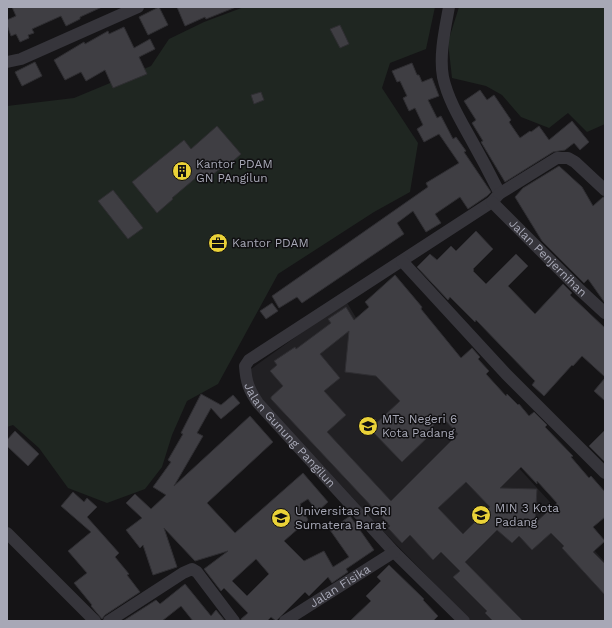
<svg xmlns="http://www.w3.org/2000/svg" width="612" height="628" viewBox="0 0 612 628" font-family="'Work Sans',sans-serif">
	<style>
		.built { fill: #212023 }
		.green { fill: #1f2621 }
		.building { fill: #3f3e43; stroke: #2f2e32; fill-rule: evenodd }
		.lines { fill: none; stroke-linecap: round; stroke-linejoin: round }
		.minor { stroke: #36353b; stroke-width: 12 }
		.labels { text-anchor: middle; stroke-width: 3; stroke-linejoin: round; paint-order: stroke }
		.poi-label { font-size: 12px; fill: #a7a8b6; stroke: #100f11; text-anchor: start }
		.street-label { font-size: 12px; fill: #a7a8b6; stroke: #100f11 }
	</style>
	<rect width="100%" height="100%" fill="#151416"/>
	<polygon class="built" points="346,301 364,331 504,452 605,562 605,621 471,621 383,531 253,389 249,378 251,369"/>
	<g class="green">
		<polygon points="244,7 435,7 426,49 390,63 382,88 418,143 410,192 374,212 278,274 218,384 187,401 172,435 162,467 145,489 107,503 68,488 39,448 13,425 7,427 7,106 74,98 151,66 169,39 204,22"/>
		<polygon points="459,7 605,7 605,124 587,132 568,113 549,128 521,117 502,95 486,86 452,78 448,42"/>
	</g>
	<g class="building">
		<polygon points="12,7 102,7 80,17 80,19 66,26 61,16 32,29 34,33 28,35 29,38 20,42 16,34 11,36 7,25 7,20 16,16"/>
		<polygon points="159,7 168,25 148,35 139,17"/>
		<polygon points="177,7 236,7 206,19 205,17 185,26"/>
		<polygon points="340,25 349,44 340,48 330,29"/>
		<polygon points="124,27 134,48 150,39 155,49 139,57 147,74 113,88 105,70 86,81 81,72 65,80 54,60 84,42 85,44 108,31 109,34"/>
		<polygon points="35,62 42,76 22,86 15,72"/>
		<polygon points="412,63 417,75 419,75 422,82 432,78 439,96 428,100 437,118 441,116 453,139 456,137 466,151 464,152 491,192 487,196 468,209 460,197 435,214 441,223 426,232 413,211 397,223 404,234 302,303 297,297 279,308 272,296 428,187 426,183 459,163 439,134 424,142 417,129 423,125 415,108 409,111 403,98 407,96 400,81 397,82 392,71"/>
		<polygon points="480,90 487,100 494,95 511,120 509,122 520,138 530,131 531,132 539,126 549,140 572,121 589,142 580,150 574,143 565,150 553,152 505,182 481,142 483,141 472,123 476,120 464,101"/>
		<polygon points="261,92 264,100 254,104 251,95"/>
		<polygon points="217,126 241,154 223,170 221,168 203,182 198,176 172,198 173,199 157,213 132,182 184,140 191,149"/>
		<polygon points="559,166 582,187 593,206 603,197 605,197 605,303 588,279 584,283 542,241 515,197 523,188"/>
		<polygon points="113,190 143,228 128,239 98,201"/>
		<polygon points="476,231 493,249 473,269 474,270 473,271 486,284 516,254 528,266 508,286 535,314 563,284 572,293 570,295 605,328 605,377 582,356 573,366 572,365 544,396 532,385 535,381 476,320 475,322 450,297 448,300 417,267 430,254 437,260 451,246 456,251"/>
		<path d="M395 275 422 307 421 309 461 358 472 348 480 357 478 359 489 371 486 374 506 396 507 394 518 405 519 404 529 416 534 412 547 425 545 427 573 456 571 457 589 478 591 476 605 492V517L593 527 605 541 593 552 605 564V595L562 548 564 546 551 533 532 550 519 536 512 543 497 530 465 562 523 621H493L485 613 487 611 453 577 460 571 441 552 433 560 410 535 402 543 388 528 390 526 271 399V397L283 386 270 371 277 365 274 361 295 347 296 349 331 323 328 319 346 307 354 320 369 307 365 302ZM349 331 345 372 376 376 400 401 370 429 402 462 430 435 427 432 442 417 458 434 391 501 327 432 346 415 324 391 340 378 320 354ZM521 467 537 484V481L557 503 535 523 537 489 500 488ZM466 482 490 507 463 534 438 508Z"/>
		<polygon points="272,303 278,311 266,319 260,311"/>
		<polygon points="605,378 605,401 594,391"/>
		<path d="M201 394 221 405 233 395 240 403 221 419 211 408 197 433 203 436 174 486 250 416 273 442 207 503 235 533 303 473 328 502 317 512 308 499 300 504 308 520 284 541 304 561 324 551 333 567 349 557 330 530 350 516 374 550 346 569 348 572 332 583 328 577 309 596 305 592 276 621 271 617 267 621H241V619L248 613 224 588 221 591 204 569 228 551 195 561 164 528 177 567 153 575 143 545 140 548 126 530 142 518 126 503 135 494 151 509 166 495 153 487 171 462 168 460 183 434 181 433ZM256 559 269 574 247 596 232 581Z"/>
		<polygon points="605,430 605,462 589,446"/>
		<polygon points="15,431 39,454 28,466 7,446 7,440"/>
		<polygon points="73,492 84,502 87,498 97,507 87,517 119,553 115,557 129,574 127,575 140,592 105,615 102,619 91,606 92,605 74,583 87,573 68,551 91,532 61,506"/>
		<polygon points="389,565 424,599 423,600 438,616 433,621 350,621 371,601 366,596 381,581 377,577"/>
		<polygon points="185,584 211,616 216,610 225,621 193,621 181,606 162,621 123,621 156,600 160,604"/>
	</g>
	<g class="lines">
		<g class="minor">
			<path id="s1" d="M449 7C445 29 439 55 443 77 448 100 461 121 472 141 481 157 490 174 498 190L499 194 492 202 249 360 245 366C246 382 249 390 258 403L394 552 464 621"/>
			<polyline points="7,62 21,59 138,7"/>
			<polyline points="499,194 557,158 568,158 575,162 605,190"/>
			<path id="s2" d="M492 202 580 290 605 313"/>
			<polyline points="402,261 506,374 605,473"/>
			<polyline points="7,533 95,621"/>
			<polyline points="109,621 183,573 192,569 197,572 234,621"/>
			<path id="s3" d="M285 621 394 552"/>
		</g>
	</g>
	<defs>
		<g id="building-disc" transform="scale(1)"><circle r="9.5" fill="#ead238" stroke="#100f11"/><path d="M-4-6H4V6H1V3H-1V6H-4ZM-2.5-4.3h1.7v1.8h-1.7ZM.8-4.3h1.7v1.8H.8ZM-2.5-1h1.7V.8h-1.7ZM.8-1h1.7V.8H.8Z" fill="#111"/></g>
		<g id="office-disc" transform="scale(1)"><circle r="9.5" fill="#ead238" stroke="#100f11"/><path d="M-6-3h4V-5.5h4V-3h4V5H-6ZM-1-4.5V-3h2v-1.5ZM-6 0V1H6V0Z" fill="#111"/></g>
		<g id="school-disc" transform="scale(1)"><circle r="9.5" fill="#ead238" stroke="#100f11"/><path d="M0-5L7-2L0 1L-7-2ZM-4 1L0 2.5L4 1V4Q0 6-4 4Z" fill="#111"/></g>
		<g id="university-disc" transform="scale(1)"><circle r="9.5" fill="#ead238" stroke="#100f11"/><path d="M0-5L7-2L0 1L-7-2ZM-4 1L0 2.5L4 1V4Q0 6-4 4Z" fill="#111"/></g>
	</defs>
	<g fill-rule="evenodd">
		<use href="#building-disc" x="182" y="171"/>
		<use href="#office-disc" x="218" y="243"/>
		<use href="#school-disc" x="368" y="426"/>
		<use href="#school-disc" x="481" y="515"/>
		<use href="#university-disc" x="281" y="518"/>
	</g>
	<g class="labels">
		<g class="poi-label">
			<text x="196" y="168">Kantor PDAM<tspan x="196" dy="14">GN PAngilun</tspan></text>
			<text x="232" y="247">Kantor PDAM</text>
			<text x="382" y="423">MTs Negeri 6<tspan x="382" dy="14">Kota Padang</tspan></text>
			<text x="495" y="512">MIN 3 Kota<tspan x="495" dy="14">Padang</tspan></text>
			<text x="295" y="515">Universitas PGRI<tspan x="295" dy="14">Sumatera Barat</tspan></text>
		</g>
		<g class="street-label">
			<text dy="4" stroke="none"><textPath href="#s2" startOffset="79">Jalan Penjernihan</textPath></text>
			<text dy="4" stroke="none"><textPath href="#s1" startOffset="593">Jalan Gunung Pangilun</textPath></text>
			<text dy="4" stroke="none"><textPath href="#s3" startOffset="65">Jalan Fisika</textPath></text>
		</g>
	</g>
	<rect width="612" height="628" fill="none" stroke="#a7a8b6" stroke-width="16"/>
</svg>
